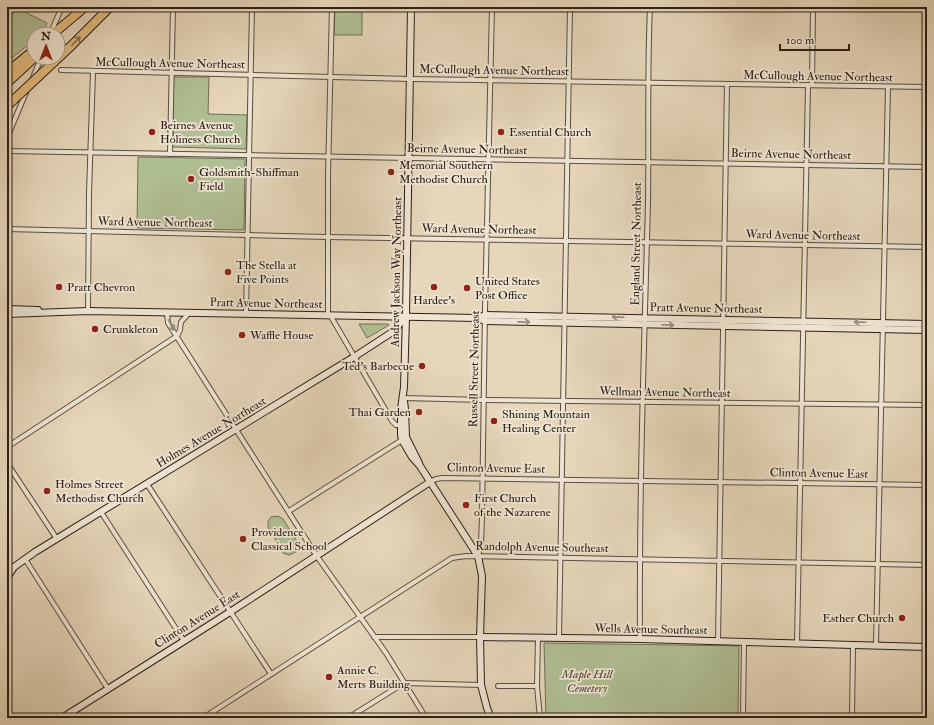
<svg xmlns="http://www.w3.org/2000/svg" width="934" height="725" viewBox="0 0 934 725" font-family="'IM FELL Double Pica',serif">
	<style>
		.green { fill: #b0bf94; stroke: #6e7056 }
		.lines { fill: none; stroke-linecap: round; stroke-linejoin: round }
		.street-casing { stroke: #5a4e40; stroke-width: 6 }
		.secondary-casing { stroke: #2c2017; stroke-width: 8 }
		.highway-casing { stroke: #2c2017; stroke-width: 10 }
		.street { stroke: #efe4d2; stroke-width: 4 }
		.secondary { stroke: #efe4d2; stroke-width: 6 }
		.highway { stroke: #e3bb7d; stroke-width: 8 }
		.rail-casing { stroke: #2c2017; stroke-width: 3 }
		.rail { stroke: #efe4d2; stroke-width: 1.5; stroke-dasharray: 4.5; stroke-linecap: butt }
		.highway-bridge-casing { stroke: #2c2017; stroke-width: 10; stroke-linecap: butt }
		.highway-bridge { stroke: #e3bb7d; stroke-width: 8 }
		.oneway { stroke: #886e4a }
		.oneway2 { stroke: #978c7e }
		.poi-dot { fill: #8f2418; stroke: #efe4d2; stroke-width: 1.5 }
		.labels { text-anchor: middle; stroke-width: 3.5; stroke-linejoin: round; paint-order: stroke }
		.street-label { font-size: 12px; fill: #2c2017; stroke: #efe4d2 }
		.poi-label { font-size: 12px; fill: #2c2017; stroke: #efe4d2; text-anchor: start }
		.park-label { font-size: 12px; font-style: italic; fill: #4d4836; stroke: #efe4d2 }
	</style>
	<rect width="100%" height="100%" fill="#e6d6ba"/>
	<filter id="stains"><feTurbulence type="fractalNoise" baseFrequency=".005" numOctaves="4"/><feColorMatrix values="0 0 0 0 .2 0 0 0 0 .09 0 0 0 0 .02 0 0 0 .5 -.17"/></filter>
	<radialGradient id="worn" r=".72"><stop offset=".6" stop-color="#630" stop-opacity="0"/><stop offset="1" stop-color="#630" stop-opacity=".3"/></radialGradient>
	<g class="green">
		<path d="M15 7H22L21 10 47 23C44 31 43 34 34 34V40L7 62V25Z"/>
		<polygon points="335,7 362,7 362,35 334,35"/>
		<polygon points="173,77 209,77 208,114 247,115 246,149 173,147"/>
		<polygon points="138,157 245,159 244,230 137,228"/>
		<polygon points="359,324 388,324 389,325 367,338"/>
		<polygon points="278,516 283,519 298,543 298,550 294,553 289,555 283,553 268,527 268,521 271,517"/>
		<polygon points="544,643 739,646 738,718 546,718"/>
	</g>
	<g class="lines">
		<g class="street-casing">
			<g id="street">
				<polyline points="872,7 927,8"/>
				<polyline points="51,32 62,7"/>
				<polyline points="61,70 410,79 927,87"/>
				<polyline points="32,80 41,58"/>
				<polyline points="812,85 813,7"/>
				<polyline points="7,138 27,90"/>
				<polyline points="7,151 927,167"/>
				<polyline points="170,154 173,7"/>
				<polyline points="7,229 327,237 927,247"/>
				<polyline points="88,311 89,193 93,72"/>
				<polyline points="167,313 168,323 316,555 386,653 426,718"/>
				<polyline points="246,314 252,7"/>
				<polyline points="328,315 328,176 332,7"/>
				<polyline points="330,315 392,421 396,425 400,425"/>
				<polyline points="403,398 484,400 927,405"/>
				<polyline points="7,447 177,336 180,330 181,322 189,313"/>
				<polyline points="7,463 57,539"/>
				<polyline points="430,482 436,479 443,478 927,485"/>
				<polyline points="147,484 271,674"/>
				<polyline points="289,511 402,440"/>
				<polyline points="101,512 184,641"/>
				<polyline points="478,556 481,544 482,516 485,311 492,7"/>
				<polyline points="25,559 108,689"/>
				<polyline points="374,637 480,637"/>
				<polyline points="538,637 537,686 540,718"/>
				<polyline points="559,638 570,7"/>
				<path d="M640 639C639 494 644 349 648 204 649 138 647 73 650 7"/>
				<polyline points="718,641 727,84"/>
				<polyline points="797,643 808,85"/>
				<polyline points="876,646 888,87"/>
				<polyline points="498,686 537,686"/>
				<polyline points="203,718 452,558 466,556 927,565"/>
				<polyline points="348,718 404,683 481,685"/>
				<polyline points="743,718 744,642"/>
				<polyline points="852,718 853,646"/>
			</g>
		</g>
		<g class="secondary-casing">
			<g id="secondary">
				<polyline points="411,7 406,316 404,387 401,409 401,435 402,440 412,457 420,466 478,556 482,576 480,637 481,685 487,708 491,718"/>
				<polyline points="7,309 38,310"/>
				<polyline points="7,314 88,311 478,318 485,321 927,330"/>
				<polyline points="478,318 485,315 927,324"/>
				<polyline points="404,401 405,409 406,437 419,463"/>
				<polyline points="7,578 14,567 35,552 354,357 394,331 406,316"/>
				<polyline points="480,637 640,639 927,647"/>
				<polyline points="62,718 230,612 430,482"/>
			</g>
		</g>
		<g class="highway-casing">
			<g id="highway">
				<polyline points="53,34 85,7"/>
				<polyline points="7,72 34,50"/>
				<polyline points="7,83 34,58"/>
			</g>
		</g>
		<use href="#street" class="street"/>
		<use href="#secondary" class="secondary"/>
		<use href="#highway" class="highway"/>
		<g class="rail-casing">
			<polyline id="rail" points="7,16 11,7"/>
		</g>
		<use href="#rail" class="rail"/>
		<g class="highway-bridge-casing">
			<polyline id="highway-bridge" points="7,106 71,46 110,7"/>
		</g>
		<use href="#highway-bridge" class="highway-bridge"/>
	</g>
	<defs><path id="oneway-shaft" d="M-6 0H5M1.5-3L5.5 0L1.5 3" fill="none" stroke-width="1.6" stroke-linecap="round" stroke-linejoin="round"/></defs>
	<use class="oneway" href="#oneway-shaft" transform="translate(76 41) rotate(-45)"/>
	<g class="oneway2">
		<use href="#oneway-shaft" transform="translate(618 317) rotate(-179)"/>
		<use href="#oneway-shaft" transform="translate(524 322) rotate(1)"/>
		<use href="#oneway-shaft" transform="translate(860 322) rotate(-178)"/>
		<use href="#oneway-shaft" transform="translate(171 325) rotate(64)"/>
		<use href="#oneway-shaft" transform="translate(668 325) rotate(1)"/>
	</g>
	<g class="poi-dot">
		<circle cx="152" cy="132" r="4"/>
		<circle cx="501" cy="132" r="4"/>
		<circle cx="391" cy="172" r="4"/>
		<circle cx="191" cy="179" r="4"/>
		<circle cx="228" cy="272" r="4"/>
		<circle cx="59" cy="287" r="4"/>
		<circle cx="434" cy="287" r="4"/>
		<circle cx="467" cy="288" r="4"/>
		<circle cx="95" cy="329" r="4"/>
		<circle cx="242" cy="335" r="4"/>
		<circle cx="422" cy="366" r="4"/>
		<circle cx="419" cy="412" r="4"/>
		<circle cx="494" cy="421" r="4"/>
		<circle cx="47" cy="491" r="4"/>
		<circle cx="466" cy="505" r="4"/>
		<circle cx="243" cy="539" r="4"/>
		<circle cx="902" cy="618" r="4"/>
		<circle cx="329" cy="677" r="4"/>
	</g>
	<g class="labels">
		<g class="street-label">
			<text transform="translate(170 63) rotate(1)" y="4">McCullough Avenue Northeast</text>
			<text transform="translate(494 70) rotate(1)" y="4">McCullough Avenue Northeast</text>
			<text transform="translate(818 76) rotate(1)" y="4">McCullough Avenue Northeast</text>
			<text transform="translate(467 149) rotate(1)" y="4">Beirne Avenue Northeast</text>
			<text transform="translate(791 154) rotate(1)" y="4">Beirne Avenue Northeast</text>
			<text transform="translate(155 222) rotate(1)" y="4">Ward Avenue Northeast</text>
			<text transform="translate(479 229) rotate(1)" y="4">Ward Avenue Northeast</text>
			<text transform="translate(803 235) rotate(1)" y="4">Ward Avenue Northeast</text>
			<text transform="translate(636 244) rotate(-89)" y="4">England Street Northeast</text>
			<text transform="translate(396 272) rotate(-89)" y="4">Andrew Jackson Way Northeast</text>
			<text transform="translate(266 303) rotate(1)" y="4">Pratt Avenue Northeast</text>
			<text transform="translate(706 308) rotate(1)" y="4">Pratt Avenue Northeast</text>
			<text transform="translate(474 369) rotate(-89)" y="4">Russell Street Northeast</text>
			<text transform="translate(665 392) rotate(1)" y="4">Wellman Avenue Northeast</text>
			<text transform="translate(211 432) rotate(-31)" y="4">Holmes Avenue Northeast</text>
			<text transform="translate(496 468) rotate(1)" y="4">Clinton Avenue East</text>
			<text transform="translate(819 473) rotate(1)" y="4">Clinton Avenue East</text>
			<text transform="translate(542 547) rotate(1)" y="4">Randolph Avenue Southeast</text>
			<text transform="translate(197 619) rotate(-32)" y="4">Clinton Avenue East</text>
			<text transform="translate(651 629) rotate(1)" y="4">Wells Avenue Southeast</text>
		</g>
		<g class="poi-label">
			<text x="160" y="129">Beirnes Avenue<tspan x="160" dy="14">Holiness Church</tspan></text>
			<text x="509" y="136">Essential Church</text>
			<text x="399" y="169">Memorial Southern<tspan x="399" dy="14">Methodist Church</tspan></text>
			<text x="199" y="176">Goldsmith-Shiffman<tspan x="199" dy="14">Field</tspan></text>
			<text x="236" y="269">The Stella at<tspan x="236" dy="14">Five Points</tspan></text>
			<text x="475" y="285">United States<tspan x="475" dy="14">Post Office</tspan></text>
			<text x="67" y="291">Pratt Chevron</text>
			<text x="434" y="304" text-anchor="middle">Hardee's</text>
			<text x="103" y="333">Crunkleton</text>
			<text x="250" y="339">Waffle House</text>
			<text x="414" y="370" text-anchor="end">Ted's Barbecue</text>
			<text x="411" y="416" text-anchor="end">Thai Garden</text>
			<text x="502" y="418">Shining Mountain<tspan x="502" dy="14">Healing Center</tspan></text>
			<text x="55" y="488">Holmes Street<tspan x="55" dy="14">Methodist Church</tspan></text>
			<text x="474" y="502">First Church<tspan x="474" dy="14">of the Nazarene</tspan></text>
			<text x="251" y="536">Providence<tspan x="251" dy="14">Classical School</tspan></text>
			<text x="894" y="622" text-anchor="end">Esther Church</text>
			<text x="337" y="674">Annie C.<tspan x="337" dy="14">Merts Building</tspan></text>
		</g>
		<g class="park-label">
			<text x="587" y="678">Maple Hill<tspan x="587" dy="14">Cemetery</tspan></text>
		</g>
	</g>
	<rect width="934" height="725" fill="none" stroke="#e6d6ba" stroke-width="24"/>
	<rect x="8" y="8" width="918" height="709" fill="none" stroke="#2c2017" stroke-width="2"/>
	<rect x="12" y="12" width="910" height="701" fill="none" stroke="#2c2017"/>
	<g transform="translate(46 46)"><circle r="19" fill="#efe4d2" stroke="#a19687"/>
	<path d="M0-3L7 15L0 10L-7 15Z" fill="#8f2418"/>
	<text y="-6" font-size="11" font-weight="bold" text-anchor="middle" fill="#2c2017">N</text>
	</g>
	<path d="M780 44v6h69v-6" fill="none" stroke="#2c2017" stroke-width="2"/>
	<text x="786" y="44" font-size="12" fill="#2c2017" stroke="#efe4d2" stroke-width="3" paint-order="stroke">100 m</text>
	<rect width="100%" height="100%" filter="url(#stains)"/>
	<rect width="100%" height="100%" fill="url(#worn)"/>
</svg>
